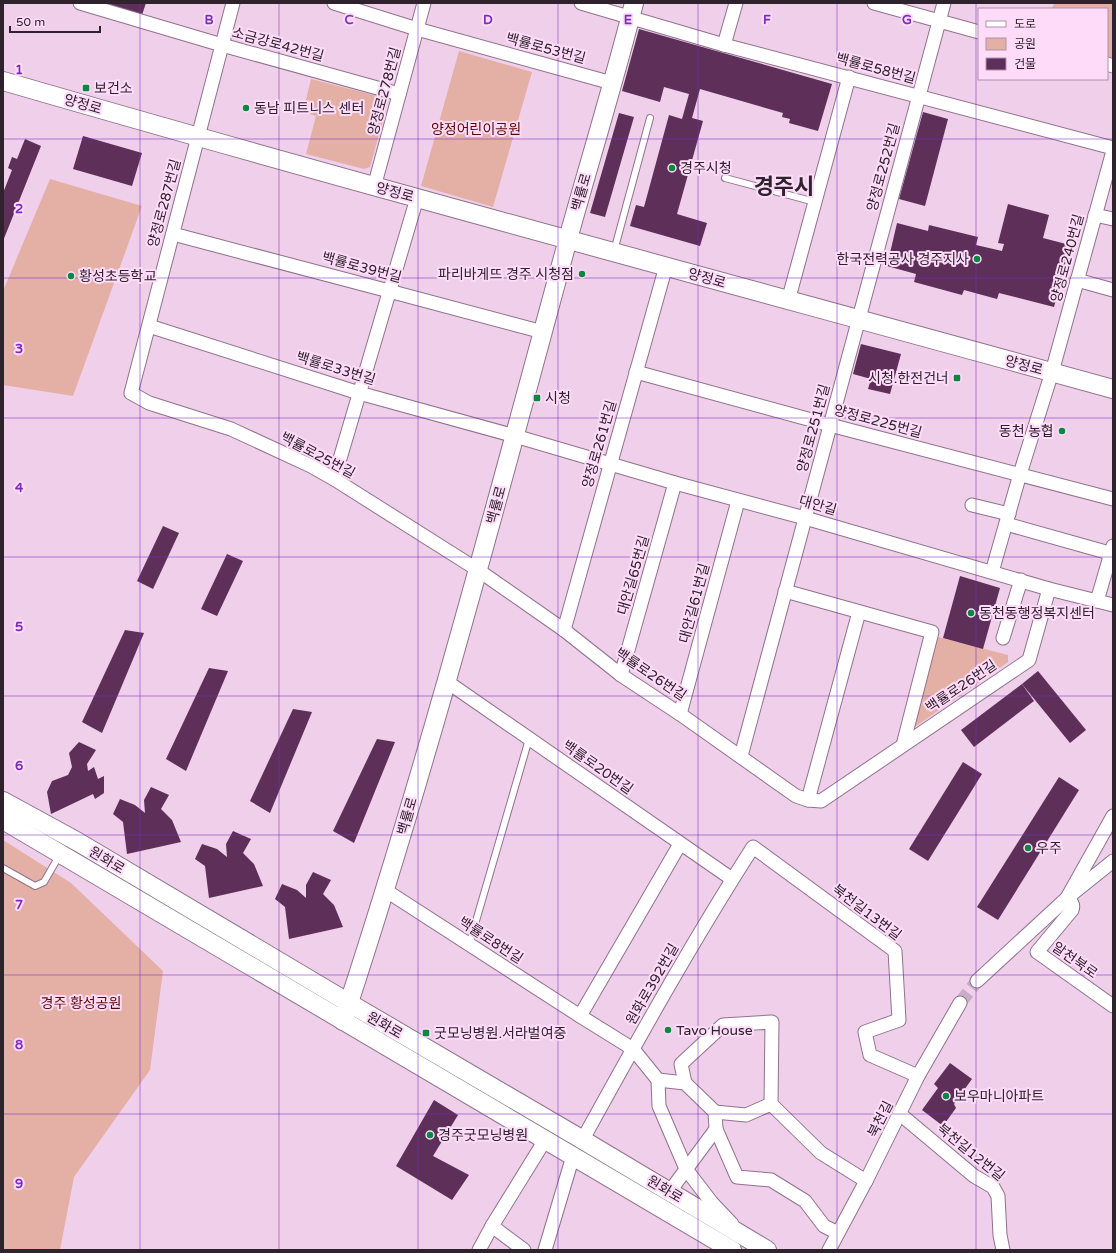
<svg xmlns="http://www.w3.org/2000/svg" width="1116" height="1253" viewBox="0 0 1116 1253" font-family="'Varela Round','Noto Sans KR',sans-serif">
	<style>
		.green { fill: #e4b0a6 }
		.building { fill: #5d2f59 }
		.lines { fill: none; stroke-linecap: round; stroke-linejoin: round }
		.street-tunnel { stroke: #c9acc5; stroke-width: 13; stroke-dasharray: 13 6; stroke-linecap: butt }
		.lane-casing { stroke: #90728c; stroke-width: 8 }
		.street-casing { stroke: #90728c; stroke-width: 15 }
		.secondary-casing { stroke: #90728c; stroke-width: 20 }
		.lane { stroke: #fff; stroke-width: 6 }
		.street { stroke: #fff; stroke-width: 13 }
		.secondary { stroke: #fff; stroke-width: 18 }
		.grid { fill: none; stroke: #7b2cbf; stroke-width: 1; stroke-opacity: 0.55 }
		.poi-dot { fill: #0a8741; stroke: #fedcf9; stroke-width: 1.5 }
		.labels { text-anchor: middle; stroke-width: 4; stroke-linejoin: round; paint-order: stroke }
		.street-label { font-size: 14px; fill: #2e222c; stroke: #fedcf9 }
		.poi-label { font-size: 14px; fill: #2e222c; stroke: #fedcf9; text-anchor: start }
		.park-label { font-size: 14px; fill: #5e0700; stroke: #fedcf9 }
		.town-label { font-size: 22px; font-weight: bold; fill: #2e222c; stroke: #fedcf9 }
		.grid-label { font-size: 13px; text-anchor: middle; font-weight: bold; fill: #7b2cbf; stroke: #fedcf9; stroke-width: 4; stroke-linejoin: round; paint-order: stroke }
	</style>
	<rect width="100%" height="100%" fill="#f0cfeb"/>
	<g class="green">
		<polygon points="1054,3 1113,3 1113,60 1107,59 1107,9 1052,9"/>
		<polygon points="459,51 532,72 493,207 421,186"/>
		<polygon points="311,79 385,98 388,102 370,167 364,169 306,154 316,116 303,112"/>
		<polygon points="50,179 142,206 73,396 3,385 3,291"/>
		<polygon points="938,637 1008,655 1008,662 906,733 933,641"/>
		<polygon points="3,840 71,883 163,971 150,1070 74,1177 60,1250 3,1250"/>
	</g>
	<g class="building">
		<polygon points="100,3 146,3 142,15"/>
		<polygon points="639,29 832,84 818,131 789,123 790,119 782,117 783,113 700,89 692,118 703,121 677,214 707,223 700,246 630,226 636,205 644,207 669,115 682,119 689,94 664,87 660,102 622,91"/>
		<polygon points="923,112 948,119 925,206 899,199"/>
		<polygon points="619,113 634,117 605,217 590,213"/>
		<polygon points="83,136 142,153 132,186 73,169"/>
		<polygon points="25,139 41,146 3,241 3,193 12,170 8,168 12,157 17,159"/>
		<polygon points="1008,204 1049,215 1043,238 1070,245 1054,307 999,293 997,299 964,290 962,295 914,282 916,274 887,266 897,223 928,231 929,225 978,237 976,245 1002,251 1004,244 998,243"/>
		<polygon points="861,344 901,354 890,394 868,389 871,379 853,374"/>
		<polygon points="163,526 179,533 153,589 137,581"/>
		<polygon points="227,554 243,561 217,616 201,609"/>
		<polygon points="960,576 1000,588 983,649 943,638"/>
		<polygon points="125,630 144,633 102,733 82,722"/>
		<polygon points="209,668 228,671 186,771 166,759"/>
		<polygon points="1038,671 1086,730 1070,743 1022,684"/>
		<polygon points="1022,684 1034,701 974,747 961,730"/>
		<polygon points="293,709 312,712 270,813 250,801"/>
		<polygon points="377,739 395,742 354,843 333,831"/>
		<polygon points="79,742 96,750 87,764 88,771 94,767 98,779 104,776 104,793 95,799 93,794 51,814 47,792 52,781 68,775 72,767 69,753"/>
		<polygon points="963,762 982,774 928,861 909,849"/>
		<polygon points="1059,777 1079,790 998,920 977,907"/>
		<polygon points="151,787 169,795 161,809 172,820 181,842 127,854 123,822 113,814 120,799 135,805 145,813 144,800"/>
		<polygon points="233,831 251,839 243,853 254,864 263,886 209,898 205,866 195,859 202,844 217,849 227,857 226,844"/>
		<polygon points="313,872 331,880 323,894 334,905 343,927 289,939 285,907 275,899 282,884 297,890 306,898 306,885"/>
		<polygon points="950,1063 972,1079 954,1104 956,1108 943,1126 922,1110 938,1088 934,1084"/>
		<polygon points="434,1100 458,1115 433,1156 469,1175 452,1200 396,1166"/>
	</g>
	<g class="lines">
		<polyline class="street-tunnel" points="960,1003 977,981"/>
		<g class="lane-casing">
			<g id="lane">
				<polyline points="725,178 815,202"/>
				<polyline points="614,251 650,118"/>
				<polyline points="3,868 35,886 44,882 59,856"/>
				<polyline points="469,945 529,739"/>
			</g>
		</g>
		<g class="street-casing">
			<g id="street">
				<polyline points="80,3 222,45 399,94"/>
				<polyline points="233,3 131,393 149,403 231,429 311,466 334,479 478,570 564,630 621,675 680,714 796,796 808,800 821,801 1029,660 1049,589"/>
				<polyline points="334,3 417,29 612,83"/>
				<polyline points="581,3 724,45 1113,148"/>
				<polyline points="874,3 979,32"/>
				<polyline points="724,45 736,3"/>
				<polyline points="1107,64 1113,66"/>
				<polyline points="374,187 424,3"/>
				<polyline points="1095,215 1113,219"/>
				<polyline points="173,234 389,291 543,332"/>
				<polyline points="1077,280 1113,290"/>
				<polyline points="788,301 849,77"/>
				<polyline points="149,326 359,393 515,436 675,483 805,518 1049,589 1113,605"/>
				<polyline points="636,372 830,425 1113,499"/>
				<polyline points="334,479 417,198"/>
				<polyline points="972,505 1009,514"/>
				<polyline points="1006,524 1113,554"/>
				<polyline points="992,572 1020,474 1052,372 1113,151"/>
				<polyline points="785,591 932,632 903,745"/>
				<polyline points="1097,601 1113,546"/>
				<polyline points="564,630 666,266"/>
				<polyline points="1003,638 1021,580"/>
				<polyline points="621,675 675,483"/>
				<polyline points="446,681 732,879"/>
				<polyline points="680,714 738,501"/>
				<polyline points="741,756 944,3"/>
				<polyline points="808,800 859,612"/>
				<path d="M1113 816 1067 898C1071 901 1074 905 1072 910L1037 952 1113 1006"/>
				<polyline points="385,890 580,1016 633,1049 658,1080"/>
				<polyline points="977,981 1067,898 1113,861"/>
				<polyline points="580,1016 680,844"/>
				<polyline points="658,1080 659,1106 686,1169 712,1203 732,1224"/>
				<polyline points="658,1080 685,1083 715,1112 716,1129 670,1191"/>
				<polyline points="685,1083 681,1064 723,1025 772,1022 771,1104"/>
				<polyline points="715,1112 746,1115 771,1104 821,1153 866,1181"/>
				<polyline points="900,1114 974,1176 993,1187 998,1196 1000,1235 1003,1250"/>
				<polyline points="716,1129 737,1177 771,1180 805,1201 824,1226 838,1233"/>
				<path d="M583 1139C637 1041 692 942 753 847L895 951 899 1020 865 1032 870 1055 918 1076"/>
				<polyline points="492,1226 524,1250"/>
				<polyline points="479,1250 492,1226 545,1140"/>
				<polyline points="545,1250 573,1156"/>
				<polyline points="829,1250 866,1181 918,1076 960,1003"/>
			</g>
		</g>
		<g class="secondary-casing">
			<g id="secondary">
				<path d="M3 81C372 188 743 287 1113 389"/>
				<polyline points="3,801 78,842 349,1003 576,1136 767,1250"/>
				<polyline points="3,820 732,1250"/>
				<path d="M343 1021C428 763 497 500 568 239 590 160 614 82 634 3"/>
			</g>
		</g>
		<use href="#lane" class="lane"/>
		<use href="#street" class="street"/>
		<use href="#secondary" class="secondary"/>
	</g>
	<path class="grid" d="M140 3V1250M279 3V1250M418 3V1250M558 3V1250M698 3V1250M837 3V1250M976 3V1250M3 139H1113M3 278H1113M3 418H1113M3 557H1113M3 696H1113M3 835H1113M3 975H1113M3 1114H1113"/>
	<g class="poi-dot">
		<rect x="82" y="84" width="8" height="8" rx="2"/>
		<circle cx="246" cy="108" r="4"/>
		<circle cx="672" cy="168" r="4"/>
		<circle cx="977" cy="259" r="4"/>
		<circle cx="582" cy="274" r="4"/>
		<circle cx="71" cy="276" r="4"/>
		<rect x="953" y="374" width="8" height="8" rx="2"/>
		<rect x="533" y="394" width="8" height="8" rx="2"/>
		<circle cx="1062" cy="431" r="4"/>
		<circle cx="971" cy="613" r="4"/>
		<circle cx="1028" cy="848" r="4"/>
		<circle cx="668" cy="1030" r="4"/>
		<rect x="422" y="1029" width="8" height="8" rx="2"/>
		<circle cx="946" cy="1096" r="4"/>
		<circle cx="430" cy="1135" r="4"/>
	</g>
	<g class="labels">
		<g class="street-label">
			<text transform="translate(278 44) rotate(15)" y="5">소금강로42번길</text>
			<text transform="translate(546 48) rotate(15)" y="5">백률로53번길</text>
			<text transform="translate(876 68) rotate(15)" y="5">백률로58번길</text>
			<text transform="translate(384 91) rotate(-75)" y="5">양정로278번길</text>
			<text transform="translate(83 104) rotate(16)" y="5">양정로</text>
			<text transform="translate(883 167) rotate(-75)" y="5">양정로252번길</text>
			<text transform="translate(395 192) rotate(15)" y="5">양정로</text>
			<text transform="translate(581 192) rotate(-74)" y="5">백률로</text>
			<text transform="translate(164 203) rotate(-75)" y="5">양정로287번길</text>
			<text transform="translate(1067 258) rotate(-75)" y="5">양정로240번길</text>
			<text transform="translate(362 267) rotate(15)" y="5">백률로39번길</text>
			<text transform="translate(707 278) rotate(16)" y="5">양정로</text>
			<text transform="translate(1024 365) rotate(15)" y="5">양정로</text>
			<text transform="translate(336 368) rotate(17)" y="5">백률로33번길</text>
			<text transform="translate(878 421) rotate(15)" y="5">양정로225번길</text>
			<text transform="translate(813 428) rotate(-75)" y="5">양정로251번길</text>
			<text transform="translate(599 444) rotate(-74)" y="5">양정로261번길</text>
			<text transform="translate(318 455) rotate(28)" y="5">백률로25번길</text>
			<text transform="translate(496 505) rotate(-75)" y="5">백률로</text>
			<text transform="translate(818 505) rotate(16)" y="5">대안길</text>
			<text transform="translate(633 575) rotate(-74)" y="5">대안길65번길</text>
			<text transform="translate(694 603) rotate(-75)" y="5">대안길61번길</text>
			<text transform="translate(651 674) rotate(34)" y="5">백률로26번길</text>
			<text transform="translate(961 686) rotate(-34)" y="5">백률로26번길</text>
			<text transform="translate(598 767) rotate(35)" y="5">백률로20번길</text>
			<text transform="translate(407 816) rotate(-74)" y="5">백률로</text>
			<text transform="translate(107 860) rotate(31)" y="5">원화로</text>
			<text transform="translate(867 912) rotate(37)" y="5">북천길13번길</text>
			<text transform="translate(491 940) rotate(33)" y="5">백률로8번길</text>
			<text transform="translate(1075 960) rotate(35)" y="5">알천북로</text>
			<text transform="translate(652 984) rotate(-60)" y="5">원화로392번길</text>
			<text transform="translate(385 1025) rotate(30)" y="5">원화로</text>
			<text transform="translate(880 1119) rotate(-63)" y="5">북천길</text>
			<text transform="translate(971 1152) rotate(39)" y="5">북천길12번길</text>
			<text transform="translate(665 1189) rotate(31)" y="5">원화로</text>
		</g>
		<g class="poi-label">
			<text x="94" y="93">보건소</text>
			<text x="254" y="113">동남 피트니스 센터</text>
			<text x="680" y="173">경주시청</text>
			<text x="969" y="264" text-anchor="end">한국전력공사 경주지사</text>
			<text x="574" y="279" text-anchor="end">파리바게뜨 경주 시청점</text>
			<text x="79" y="281">황성초등학교</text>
			<text x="949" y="383" text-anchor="end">시청.한전건너</text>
			<text x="545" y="403">시청</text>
			<text x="1054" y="436" text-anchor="end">동천 농협</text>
			<text x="979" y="618">동천동행정복지센터</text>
			<text x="1036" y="853">우주</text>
			<text x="676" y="1035">Tavo House</text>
			<text x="434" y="1038">굿모닝병원.서라벌여중</text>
			<text x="954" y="1101">보우마니아파트</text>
			<text x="438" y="1140">경주굿모닝병원</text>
		</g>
		<g class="park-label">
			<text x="476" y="134">양정어린이공원</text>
			<text x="81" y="1008">경주 황성공원</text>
		</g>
		<g class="town-label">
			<text x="784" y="194">경주시</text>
		</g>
	</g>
	<g class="grid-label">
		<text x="209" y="24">B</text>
		<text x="349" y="24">C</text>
		<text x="488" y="24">D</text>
		<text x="628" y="24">E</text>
		<text x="767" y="24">F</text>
		<text x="907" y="24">G</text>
		<text x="19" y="74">1</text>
		<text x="19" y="213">2</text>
		<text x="19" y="353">3</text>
		<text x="19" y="492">4</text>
		<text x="19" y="631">5</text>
		<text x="19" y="770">6</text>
		<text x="19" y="909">7</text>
		<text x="19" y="1049">8</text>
		<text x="19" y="1188">9</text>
	</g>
	<rect width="1116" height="1253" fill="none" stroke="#2e222c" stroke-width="8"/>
	<rect x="978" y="8" width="130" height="72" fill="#fedcf9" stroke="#ab92a7"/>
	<rect x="986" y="21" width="20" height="6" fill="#ffffff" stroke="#ab92a7"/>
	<text x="1014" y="28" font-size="12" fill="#2e222c">도로</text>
	<rect x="986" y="38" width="20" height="12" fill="#e4b0a6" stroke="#ab92a7"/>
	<text x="1014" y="48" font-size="12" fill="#2e222c">공원</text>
	<rect x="986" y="58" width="20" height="12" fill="#5d2f59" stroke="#ab92a7"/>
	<text x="1014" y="68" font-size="12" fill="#2e222c">건물</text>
	<path d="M10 26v6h90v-6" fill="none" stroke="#2e222c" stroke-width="2"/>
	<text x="16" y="26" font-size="12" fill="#2e222c" stroke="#fedcf9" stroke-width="3" paint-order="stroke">50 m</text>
</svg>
